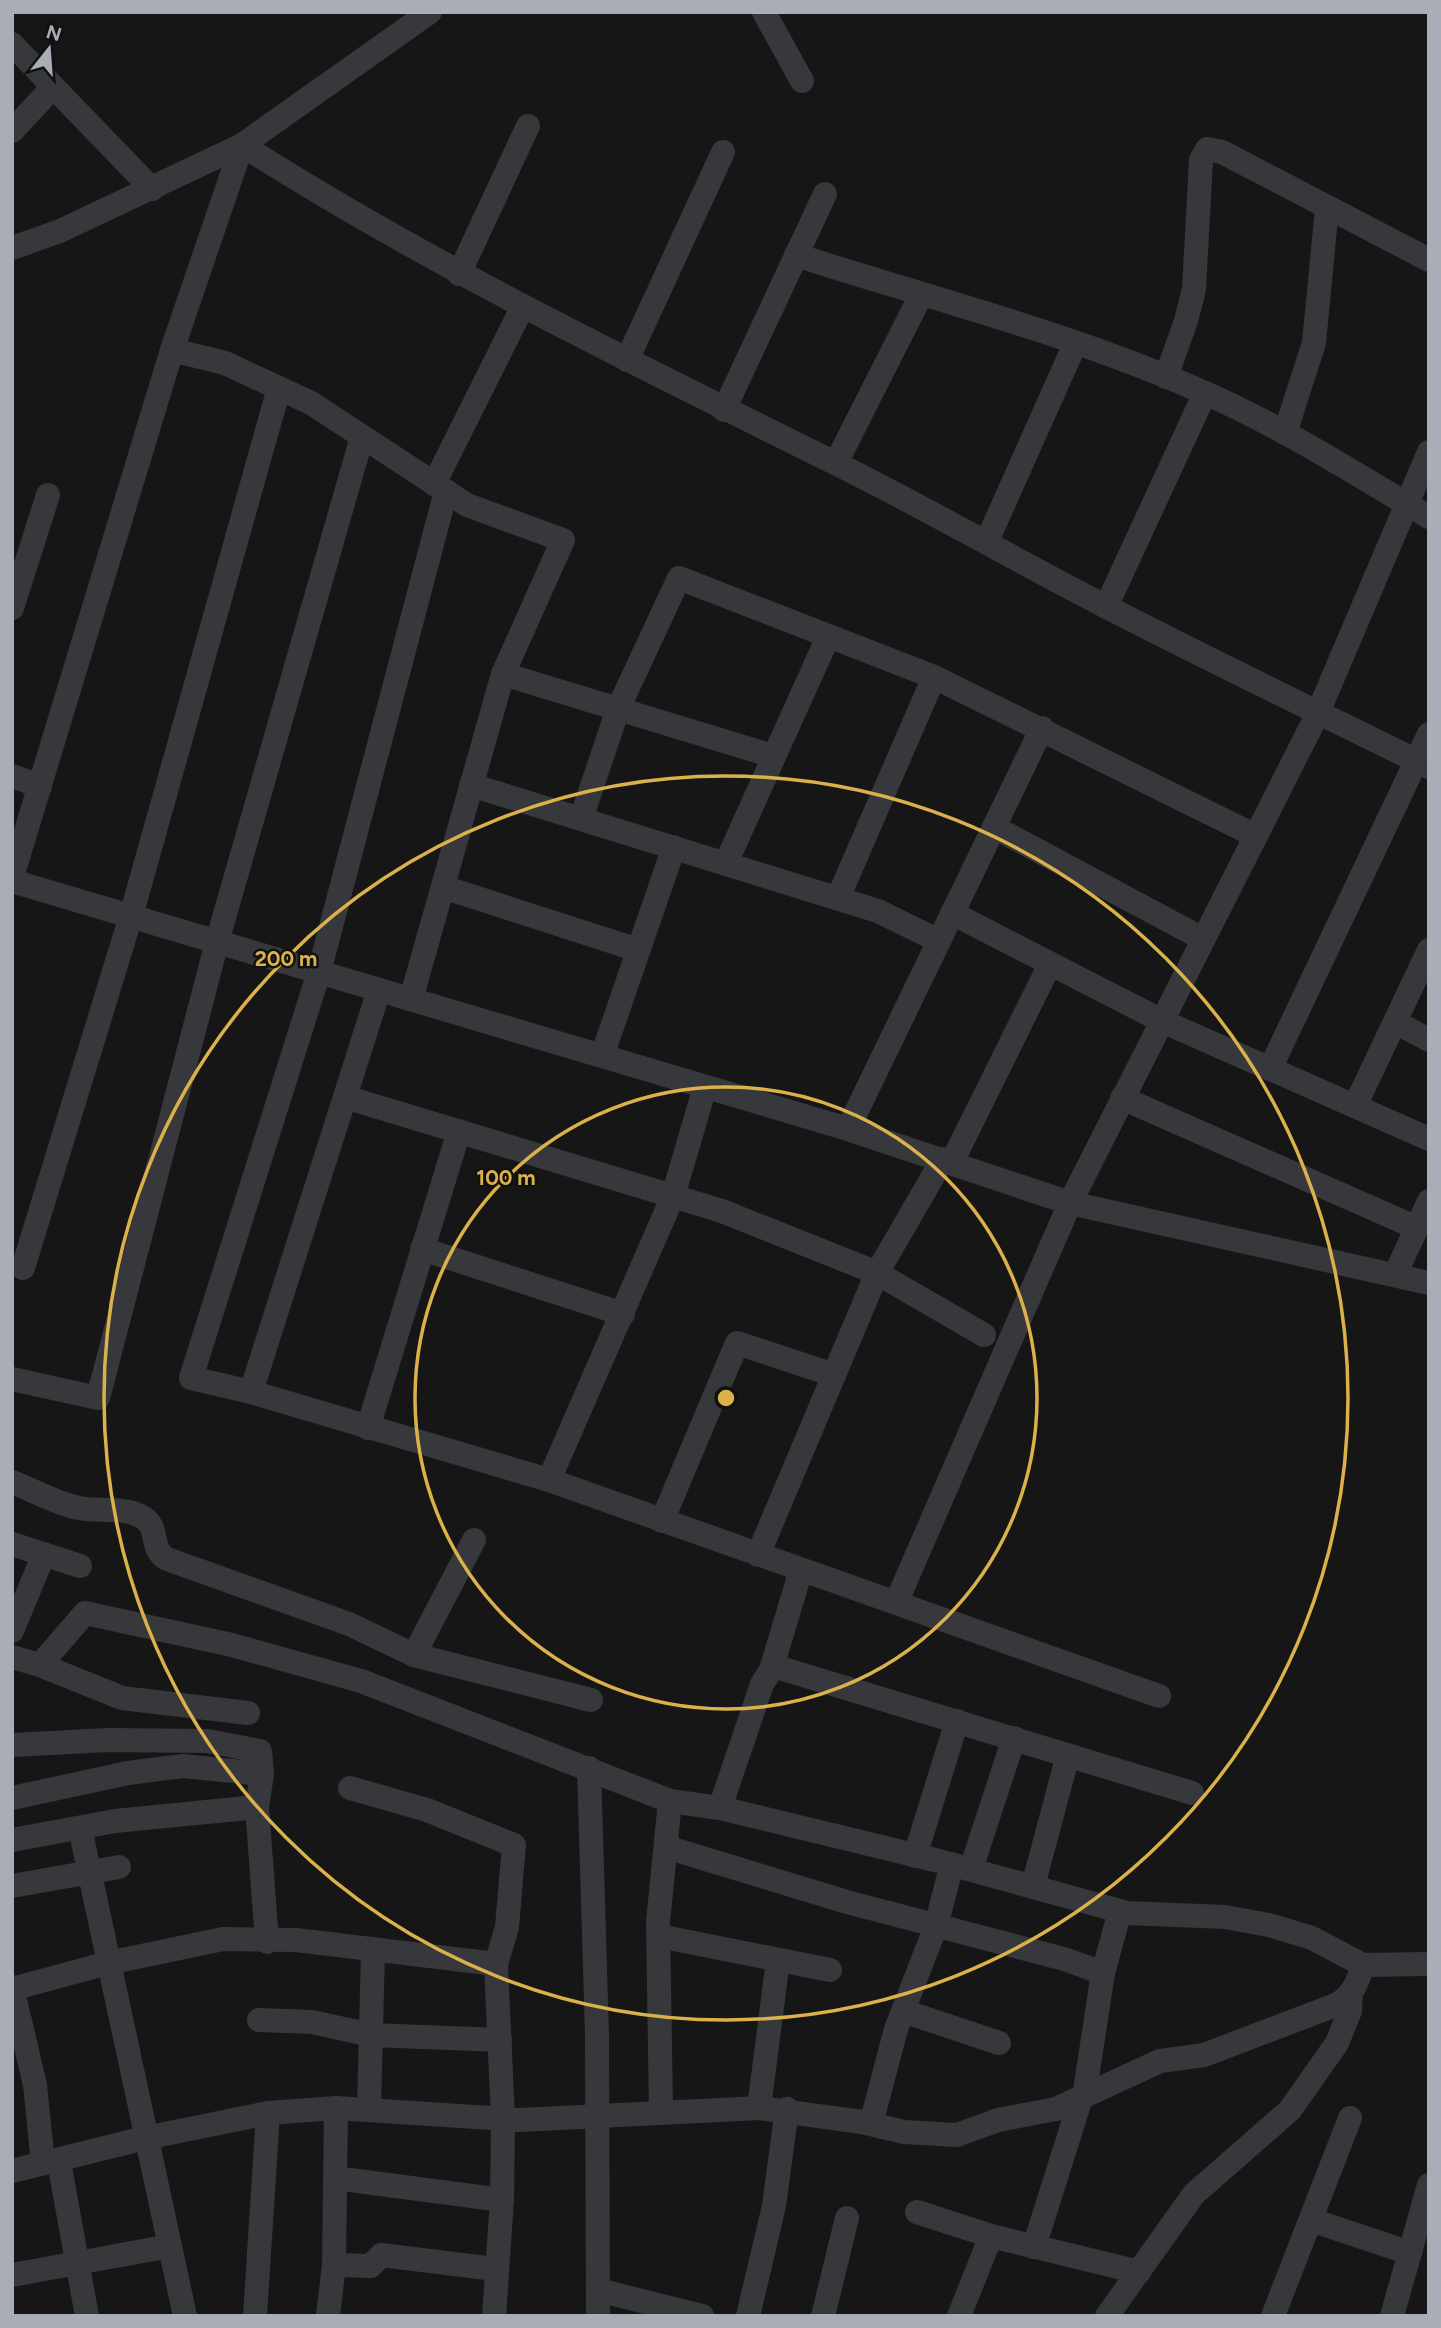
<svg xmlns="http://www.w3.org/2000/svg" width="1441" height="2328" viewBox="0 0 1441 2328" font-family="Figtree,sans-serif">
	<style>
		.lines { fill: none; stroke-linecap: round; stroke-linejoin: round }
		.minor { stroke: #37383c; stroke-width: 24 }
		.ring { fill: none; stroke: #dbb14a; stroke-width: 3.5 }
		.centre { fill: #dbb14a; stroke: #111112; stroke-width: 3.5 }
		.ring-label { font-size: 21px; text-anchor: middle; font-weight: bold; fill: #dbb14a; stroke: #111112; stroke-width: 5; stroke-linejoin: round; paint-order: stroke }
	</style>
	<rect width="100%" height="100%" fill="#161617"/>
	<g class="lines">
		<g class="minor">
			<polyline points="764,12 802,81"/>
			<polyline points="12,44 152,189"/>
			<polyline points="12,131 53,87"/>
			<path d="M242 145C432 266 634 363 835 463 928 509 1017 561 1109 608 1215 663 1322 714 1429 767"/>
			<polyline points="12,248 60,231 242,145 430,12"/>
			<path d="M796 255C932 299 1074 334 1205 393 1283 427 1355 474 1429 517"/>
			<polyline points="459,274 528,126"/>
			<polyline points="172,350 225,363 311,403 467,505 563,540 503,674 411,999"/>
			<polyline points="627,360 723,152"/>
			<polyline points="1166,377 1186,321 1194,289 1201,160 1207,149 1222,152 1429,260"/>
			<polyline points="724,410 825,194"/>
			<polyline points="1285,433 1314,343 1327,208"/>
			<polyline points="836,463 921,295"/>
			<polyline points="434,484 523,306"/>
			<polyline points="446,491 319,972 191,1378 251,1392 549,1480 1159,1696"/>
			<polyline points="987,541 1075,344"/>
			<polyline points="1106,607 1205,393"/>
			<polyline points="12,608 48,495"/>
			<polyline points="503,674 773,756"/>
			<polyline points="12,776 40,786"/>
			<polyline points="471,785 878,911 939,941"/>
			<polyline points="581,819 618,709 679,578 934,677 1256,836"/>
			<polyline points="994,827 1203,939"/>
			<polyline points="726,863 828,637"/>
			<polyline points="12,877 172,350 242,145"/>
			<polyline points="12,881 848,1129 1070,1203 1429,1283"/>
			<polyline points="443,887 638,950"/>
			<polyline points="838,898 934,677"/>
			<polyline points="952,913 1162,1021 1429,1139"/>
			<polyline points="1395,1022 1429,1040"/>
			<polyline points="602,1056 674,847"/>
			<polyline points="1270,1069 1429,734"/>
			<polyline points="345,1097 722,1211 877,1273 984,1335"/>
			<polyline points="1122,1098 1417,1228"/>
			<polyline points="1355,1106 1429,950"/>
			<polyline points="848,1129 1042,728"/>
			<polyline points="952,1162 1050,964"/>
			<polyline points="422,1249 623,1314"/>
			<polyline points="23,1268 131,916 279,388"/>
			<polyline points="1395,1275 1429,1201"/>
			<polyline points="12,1379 98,1398 217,942 362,437"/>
			<polyline points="251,1392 379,990"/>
			<polyline points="368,1428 459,1131"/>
			<polyline points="549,1480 673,1196 705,1087"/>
			<path d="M12 1482C33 1490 57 1504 79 1508 99 1512 126 1506 144 1518 160 1529 149 1549 167 1559L349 1624 414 1655 591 1700"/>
			<polyline points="662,1521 737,1343 834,1375"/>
			<polyline points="12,1544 80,1566"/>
			<polyline points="758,1555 877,1273 943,1159"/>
			<polyline points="896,1603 1070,1203 1317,715 1429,452"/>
			<polyline points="12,1631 44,1554"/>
			<polyline points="414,1655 474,1540"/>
			<polyline points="12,1657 40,1665 85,1613 232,1645 361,1681 670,1801 720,1808 939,1861 1127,1913 1225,1917 1269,1925 1312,1938 1363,1965"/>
			<polyline points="40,1665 122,1698 248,1713"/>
			<polyline points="771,1670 801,1570"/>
			<polyline points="12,1745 109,1740 207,1741 260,1751 262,1774 257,1807 267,1942"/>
			<polyline points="589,1768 597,2034 598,2316"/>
			<polyline points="350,1788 427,1810 514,1845 507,1927 496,1964 503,2119 502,2200 494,2316"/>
			<polyline points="12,1798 128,1773 183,1766 262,1774"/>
			<polyline points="720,1808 762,1684 771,1670 780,1668 1192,1793"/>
			<polyline points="80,1828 185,2316"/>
			<polyline points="12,1840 115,1821 257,1807"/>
			<polyline points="666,1847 847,1902 1064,1959 1103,1973"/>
			<polyline points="915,1856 957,1721"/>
			<polyline points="971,1869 1014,1738"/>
			<polyline points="12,1886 119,1867"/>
			<polyline points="1033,1886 1068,1755"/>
			<polyline points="659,1936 830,1970"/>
			<polyline points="12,1987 35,2085 43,2163"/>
			<polyline points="12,1989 108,1963 223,1939 296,1940 496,1964"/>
			<polyline points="903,2011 999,2043"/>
			<polyline points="259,2020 312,2022 371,2035 500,2040"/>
			<polyline points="1084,2097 1103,1973 1120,1911"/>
			<polyline points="759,2108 778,1960"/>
			<polyline points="369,2110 373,1949"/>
			<polyline points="661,2111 658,1922 670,1801"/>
			<polyline points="871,2124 896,2029 936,1926 952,1864"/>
			<polyline points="59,2162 87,2316"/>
			<path d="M12 2171 145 2138 268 2113 336 2108 520 2120 759 2108 862 2122 904 2132 957 2135 998 2120 1056 2109 1160 2061 1204 2055 1333 2006C1352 1998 1357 1984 1363 1965L1429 1964"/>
			<polyline points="335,2178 502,2200"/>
			<polyline points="917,2212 991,2236 1139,2272"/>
			<polyline points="1311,2220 1410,2253"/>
			<polyline points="1034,2247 1081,2098"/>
			<polyline points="334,2265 371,2266 381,2255 495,2269"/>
			<polyline points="12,2275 170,2246"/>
			<polyline points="598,2290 702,2316"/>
			<polyline points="255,2316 268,2113"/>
			<polyline points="328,2316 334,2265 336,2108"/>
			<polyline points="748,2316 774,2206 787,2109"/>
			<polyline points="823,2316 847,2218"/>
			<polyline points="959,2316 991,2236"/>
			<polyline points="1107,2316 1194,2194 1290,2110 1337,2043 1350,2011 1351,1992"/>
			<polyline points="1273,2316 1350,2118"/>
			<polyline points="1392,2316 1429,2185"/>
		</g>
	</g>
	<g class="ring">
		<circle cx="726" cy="1398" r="311"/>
		<circle cx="726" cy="1398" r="622"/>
	</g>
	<circle cx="726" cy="1398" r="10" class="centre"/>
	<g class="ring-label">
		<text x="286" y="966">200 m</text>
		<text x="506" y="1185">100 m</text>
	</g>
	<rect width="1441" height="2328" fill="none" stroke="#a9adb6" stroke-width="28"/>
	<g transform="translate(49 49) rotate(17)" stroke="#111112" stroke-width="5" paint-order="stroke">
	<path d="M0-5L12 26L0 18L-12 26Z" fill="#a9adb6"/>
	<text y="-10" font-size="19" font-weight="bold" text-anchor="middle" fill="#a9adb6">N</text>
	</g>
</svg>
